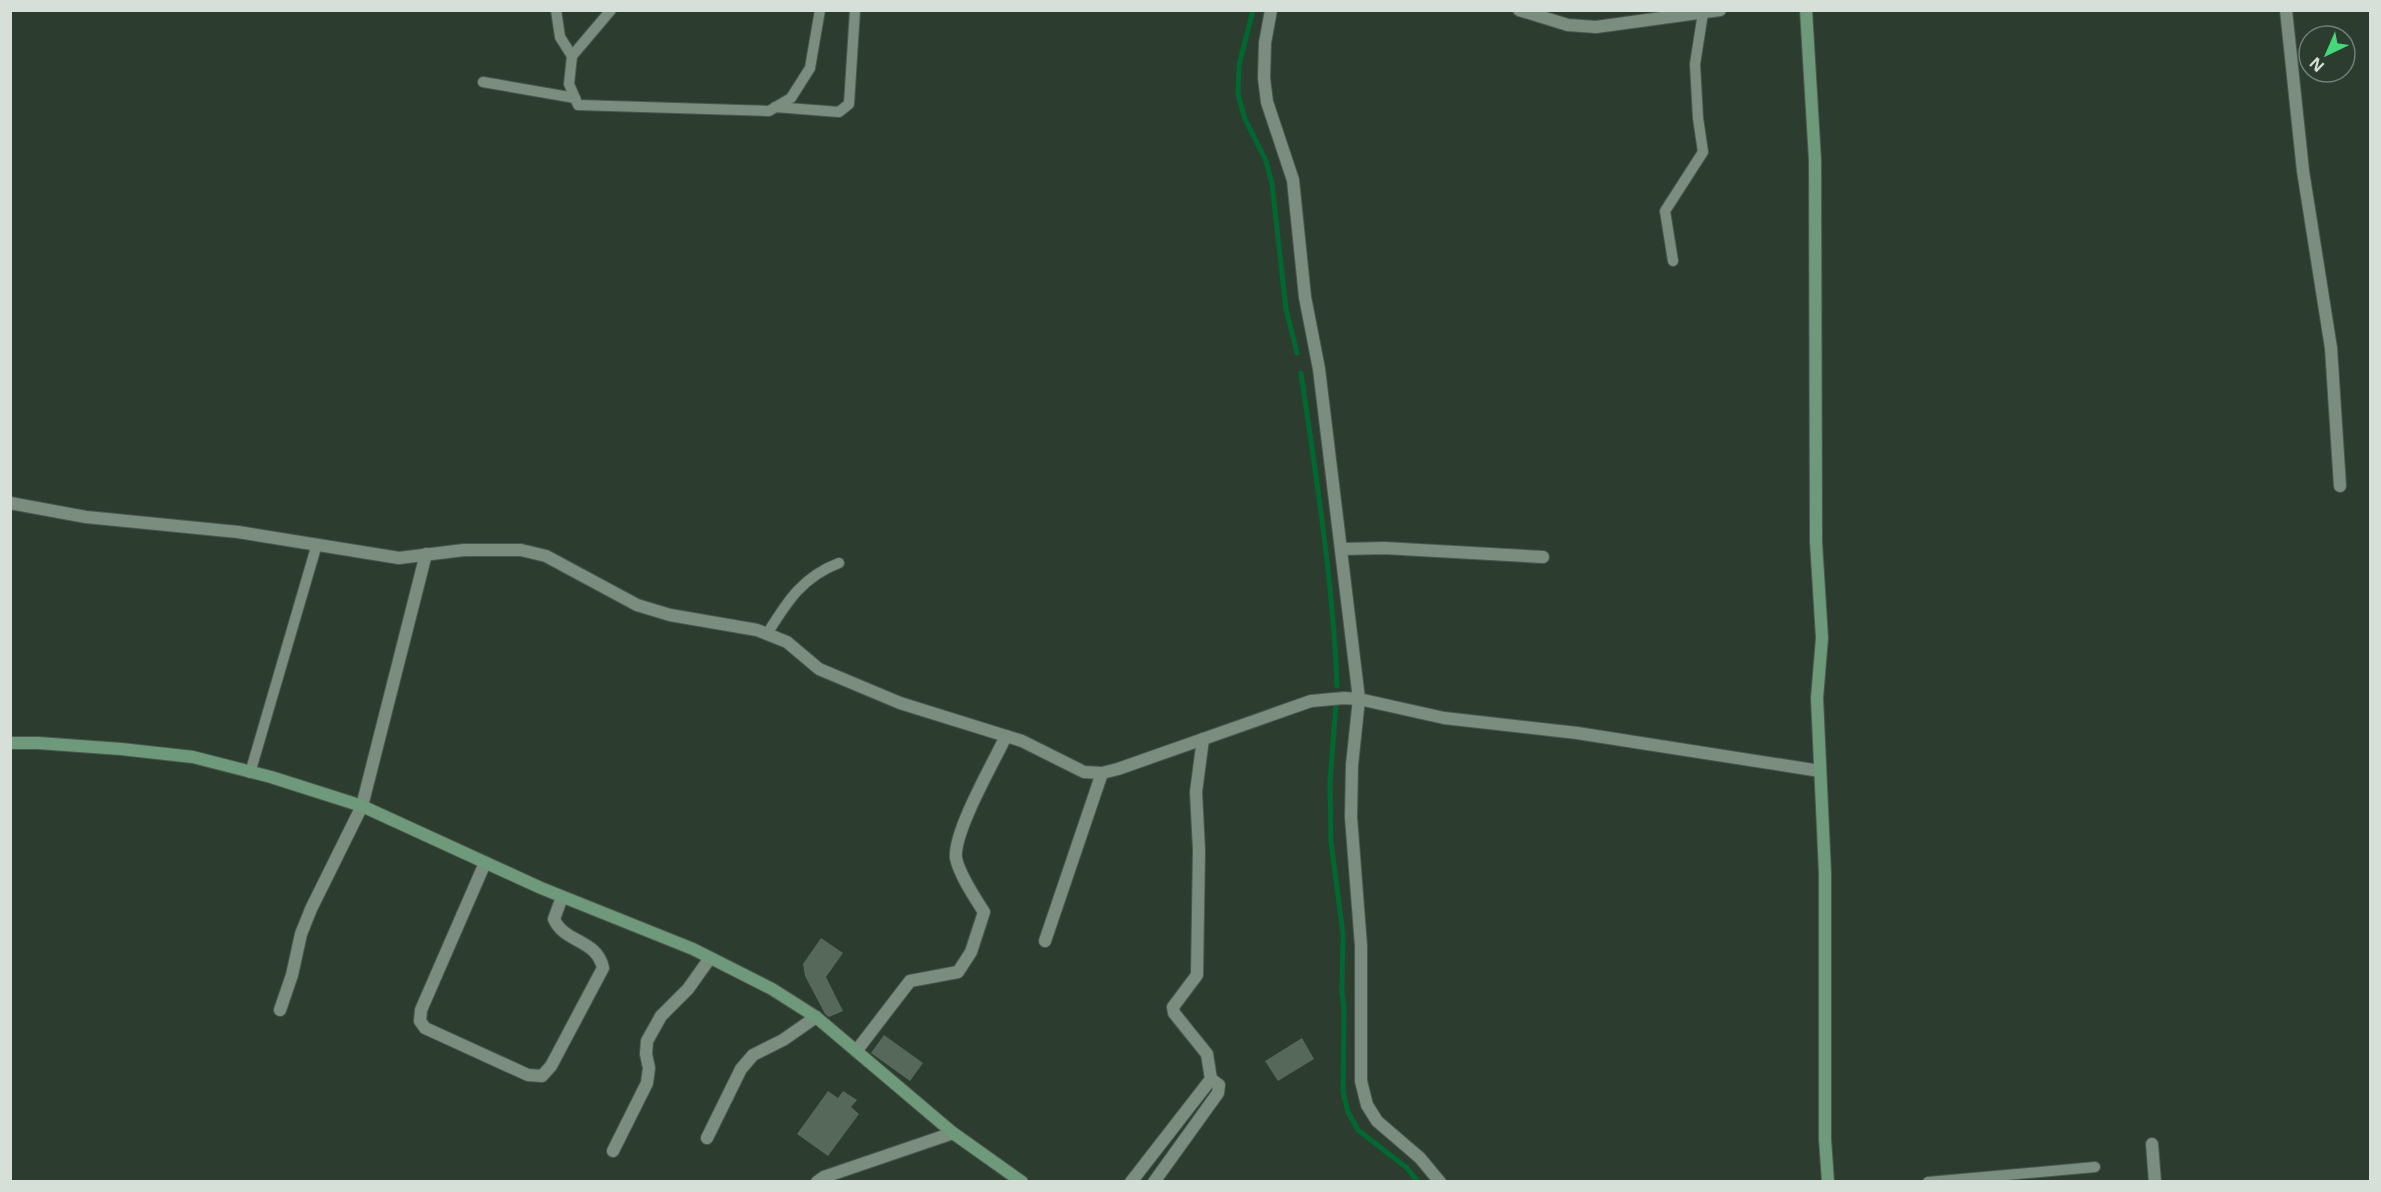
<svg xmlns="http://www.w3.org/2000/svg" width="2381" height="1192" viewBox="0 0 2381 1192" font-family="'Noto Sans',sans-serif">
	<style>
		.lines { fill: none; stroke-linecap: round; stroke-linejoin: round }
		.stream { stroke: #026831; stroke-width: 5 }
		.building { fill: #566859 }
		.lane-casing { stroke: #4a594e; stroke-width: 12 }
		.street-casing { stroke: #4a594e; stroke-width: 14 }
		.secondary-casing { stroke: #4a594e; stroke-width: 14 }
		.lane { stroke: #7a8d7e; stroke-width: 10 }
		.street { stroke: #7a8d7e; stroke-width: 12 }
		.secondary { stroke: #6e9a7b; stroke-width: 12 }
	</style>
	<rect width="100%" height="100%" fill="#2c3d30"/>
	<g class="lines">
		<g class="stream">
			<polyline points="1253,10 1239,65 1238,95 1245,119 1266,161 1272,184 1286,309 1297,353"/>
			<path d="M1301 373C1316 476 1333 581 1337 686"/>
			<polyline points="1336,702 1330,783 1331,842 1343,934 1342,992 1344,1010 1343,1092 1348,1112 1358,1130 1407,1168 1418,1182"/>
		</g>
	</g>
	<g class="building">
		<polygon points="821,938 843,953 826,977 843,1011 829,1017 825,1014 805,976 803,964"/>
		<polygon points="884,1035 923,1063 910,1081 871,1053"/>
		<polygon points="1302,1038 1314,1059 1278,1081 1265,1061"/>
		<polygon points="828,1091 838,1098 843,1091 857,1100 851,1107 859,1114 828,1156 797,1134"/>
	</g>
	<g class="lines">
		<g class="lane-casing">
			<g id="lane">
				<polyline points="556,10 560,37 572,56"/>
				<polyline points="611,10 572,56 569,84 578,105 769,111 791,98 810,68 820,10"/>
				<polyline points="483,82 575,98"/>
				<polyline points="775,107 839,112 849,104 855,10"/>
				<polyline points="1673,261 1665,211 1703,152 1698,118 1695,64 1703,13"/>
				<path d="M767 634C787 602 802 577 839 563"/>
				<polyline points="250,773 317,544"/>
				<polyline points="1928,1182 2095,1167"/>
			</g>
		</g>
		<g class="street-casing">
			<g id="street">
				<polyline points="1271,10 1265,43 1264,78 1267,102 1293,180 1305,297 1319,369 1359,699 1352,765 1351,817 1361,946 1361,1081 1367,1105 1377,1121 1420,1158 1440,1182"/>
				<polyline points="1519,10 1568,25 1596,27 1720,10"/>
				<polyline points="2286,10 2303,171 2331,348 2340,486"/>
				<polyline points="10,503 86,517 238,532 399,558 464,550 521,550 546,556 637,605 670,615 757,630 787,642 819,669 900,703 1022,741 1084,772 1102,773 1118,769 1311,701 1344,698 1359,699 1444,718 1577,733 1820,771"/>
				<polyline points="1342,549 1384,548 1543,557"/>
				<path d="M485 863 421 1010 420 1021 425 1028 528 1075 542 1076 551 1066 603 968C597 939 564 943 554 919L562 897"/>
				<polyline points="1045,941 1102,773"/>
				<polyline points="280,1010 292,975 301,934 311,909 362,806 426,554"/>
				<path d="M857 1050 910 981 958 972 971 952 984 912C975 898 959 874 956 858 953 832 994 762 1006 736"/>
				<polyline points="707,1138 741,1069 753,1055 783,1040 816,1017"/>
				<polyline points="2152,1144 2155,1182"/>
				<polyline points="613,1151 647,1083 649,1068 646,1054 647,1041 661,1016 688,989 710,958"/>
				<polyline points="817,1182 824,1177 953,1133"/>
				<polyline points="1131,1182 1211,1079 1207,1054 1174,1013 1173,1007 1197,975 1199,850 1196,792 1203,739"/>
				<polyline points="1154,1182 1218,1093 1219,1085 1211,1079"/>
			</g>
		</g>
		<g class="secondary-casing">
			<g id="secondary">
				<polyline points="1806,10 1815,160 1816,542 1822,638 1817,698 1825,873 1825,1139 1828,1182"/>
				<polyline points="10,743 38,743 121,749 193,757 271,777 362,806 541,888 693,949 772,989 816,1017 953,1133 1022,1182"/>
			</g>
		</g>
		<use href="#lane" class="lane"/>
		<use href="#street" class="street"/>
		<use href="#secondary" class="secondary"/>
	</g>
	<rect width="2381" height="1192" fill="none" stroke="#d6e0d8" stroke-width="24"/>
	<g transform="translate(2327 54) rotate(224)"><circle r="28" fill="#2c3d30" stroke="#707e73" stroke-width="1.5"/>
	<path d="M0-4.5L10 22L0 15L-10 22Z" fill="#45d77a"/>
	<text y="-9" font-size="16" font-weight="bold" text-anchor="middle" fill="#d6e0d8">N</text>
	</g>
</svg>
